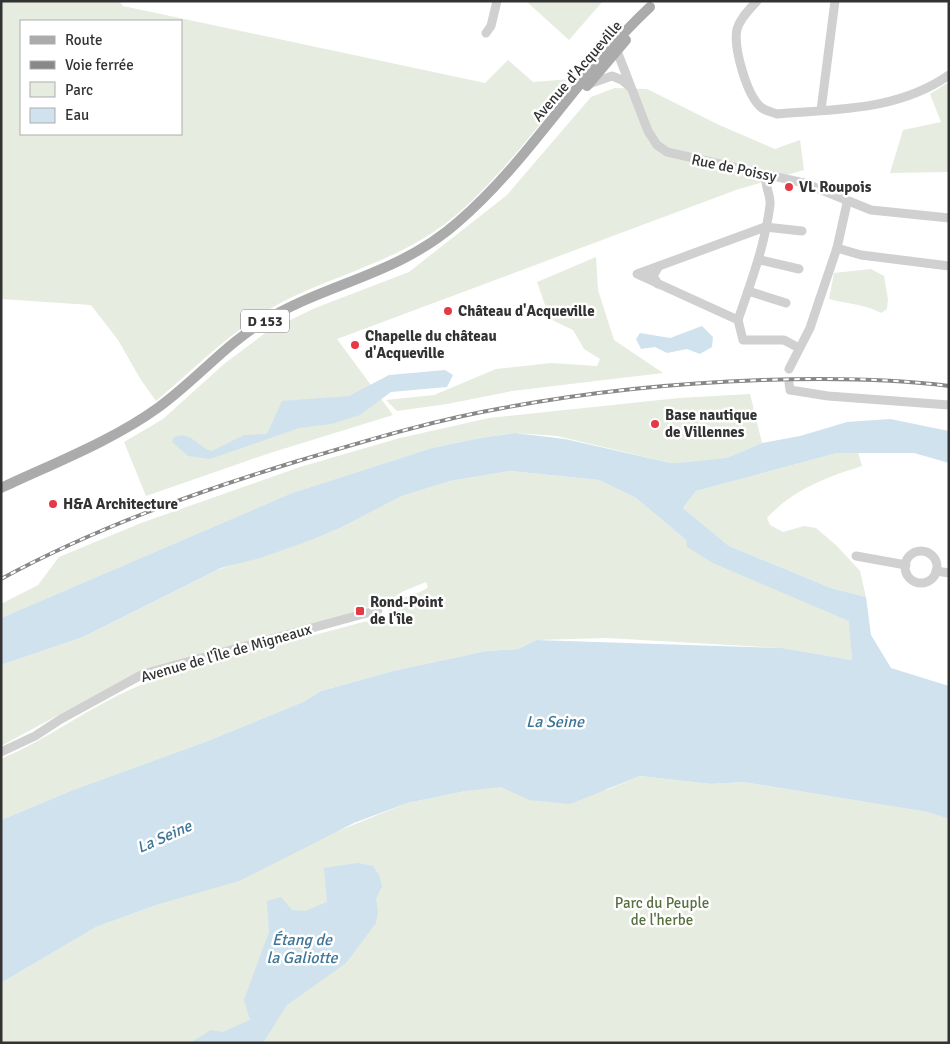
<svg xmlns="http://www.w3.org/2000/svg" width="950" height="1044" viewBox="0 0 950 1044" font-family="Signika,sans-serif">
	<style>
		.green { fill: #e6ecdf; fill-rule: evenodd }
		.water { fill: #cfe2ee }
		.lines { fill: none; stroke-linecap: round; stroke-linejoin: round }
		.minor { stroke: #d0d0d0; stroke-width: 9 }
		.major { stroke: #ababab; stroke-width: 10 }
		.rail-casing { stroke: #888; stroke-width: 4 }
		.rail { stroke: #fff; stroke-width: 2; stroke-dasharray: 5.5; stroke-linecap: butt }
		.poi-dot { fill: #e63946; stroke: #fff; stroke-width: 2 }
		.labels { text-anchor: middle; stroke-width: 5; stroke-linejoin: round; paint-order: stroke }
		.shield { fill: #fff; stroke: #707070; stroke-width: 1 }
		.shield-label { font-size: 14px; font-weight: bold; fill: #333 }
		.street-label { font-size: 15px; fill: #333; stroke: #fff }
		.poi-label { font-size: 15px; font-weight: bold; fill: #333; stroke: #fff; text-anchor: start }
		.park-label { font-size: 15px; fill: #56703f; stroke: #fff }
		.water-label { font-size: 16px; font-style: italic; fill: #3f7597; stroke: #fff }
	</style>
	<rect width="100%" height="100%" fill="#fff"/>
	<g class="green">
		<path d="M1 1H119L123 6 485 83 508 60 533 82 571 79 572 85C534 131 484 198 435 231 388 263 334 276 284 301 235 327 197 366 156 401L141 380 118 340 91 305 1 299ZM21 21H181V134H21Z"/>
		<polygon points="526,1 603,1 569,40"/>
		<polygon points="949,82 949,172 890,173 903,130 941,122 930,94"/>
		<polygon points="615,88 647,89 717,124 775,149 800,140 804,170 736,190 337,339 393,415 270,453 146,496 124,442 163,419 224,364 268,331 315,308 409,272 507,195 591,97"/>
		<polygon points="596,257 598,290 614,340 663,373 512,391 447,404 397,411 386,400 434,395 496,369 551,363 597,366 600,359 584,349 573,330 550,319 537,282"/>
		<path d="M871 269 884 276 888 299 887 309 881 313C865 304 847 304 829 299L834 273Z"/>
		<polygon points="750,394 762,443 721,461 671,463 557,436 515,433 480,438 432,448 292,493 1,618 1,604 38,585 59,557 141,523 300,467 400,438 489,418 679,398"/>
		<path d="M858 452 862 466C827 477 792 490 767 518L770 525 783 532 804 526 816 528 837 546 860 571 866 597 831 588 729 546 683 508 696 491 837 453Z"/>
		<path d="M510 471 599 480 636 498 686 540 850 621 852 660 782 648 607 638 536 640 518 649 486 651 393 671 321 691 303 702 205 742 73 790 1 820V759C48 739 89 707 136 687 206 659 289 643 363 622L383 620 388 615 389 606C400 595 416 597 428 587L426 582 404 591 387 602 378 599 366 609 140 671 1 746V665L83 637 217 570 314 539 342 527 402 496 450 481Z"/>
		<polygon points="640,776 711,784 743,782 927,812 949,819 949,1043 1,1043 1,983 96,927 159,904 407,803 466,791 520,783 607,790"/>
	</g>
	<g class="water">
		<polygon points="702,326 713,337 712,347 700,354 687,349 667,353 655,347 641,349 636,339 640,333 670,338"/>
		<path d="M445 370 453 375 447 387 391 392 360 415 331 424 299 428 210 459 188 456 172 442 174 437C191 430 198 448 212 451L244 435 267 434 282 401 349 396 389 375Z"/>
		<polygon points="890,419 949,431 949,463 914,453 837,453 696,491 683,508 729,546 831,588 866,597 871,635 891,668 949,686 949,819 927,812 743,782 711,784 640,776 570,804 529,800 501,787 466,791 407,803 354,823 239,881 159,904 96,927 1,983 1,820 73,790 205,742 303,702 321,691 393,671 486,651 518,649 536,640 782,648 852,660 849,621 713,563 687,547 686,540 636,498 599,480 510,471 450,481 402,496 342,527 314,539 260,558 221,568 83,637 1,665 1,618 292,493 432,448 480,438 515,433 565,439 671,463 689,462 727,458 762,443 800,436 847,422"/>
		<polygon points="358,863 373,866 379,875 382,886 376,899 378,912 376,923 346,963 287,1005 263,1043 190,1043 211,1030 223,1032 250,1020 244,1000 269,932 267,901 281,897 292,910 305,911 327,902 324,868"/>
	</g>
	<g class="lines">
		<g class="minor">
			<path d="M757 1C750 9 740 18 737 29 733 47 747 97 762 108 766 111 772 112 777 114 836 109 898 111 949 75"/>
			<polyline points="486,33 491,26 497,1"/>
			<polyline points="617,51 648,131 657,145 667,152 804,183 871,210 949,218"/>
			<polyline points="589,84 612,76 622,80 629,86"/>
			<polyline points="821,110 835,1"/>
			<polyline points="837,248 861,255 949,266"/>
			<polyline points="760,260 799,269"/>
			<polyline points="659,266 637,274 738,320"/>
			<polyline points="658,284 653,276 659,266 765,227 802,231"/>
			<polyline points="748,291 786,303"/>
			<path d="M738 320C751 282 765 245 770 205 771 194 764 186 766 175"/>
			<polyline points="738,320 743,340 784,340 799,348"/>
			<polyline points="789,369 810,328 819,301 837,248 847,203"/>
			<polyline points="789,383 790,390 828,396 949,405"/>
			<circle cx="921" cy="567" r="16"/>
			<polyline points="856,556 906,565"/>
			<polyline points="936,571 949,573"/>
			<polyline points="1,752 35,736 61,719 143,674 378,610"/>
		</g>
		<g class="major">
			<polyline points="587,86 626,40"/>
			<path d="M1 488C52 464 114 440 159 407 196 380 225 345 264 321 329 282 398 275 458 222 531 159 579 73 650 7"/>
		</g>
		<g class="rail-casing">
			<path id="rail" d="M1 579C95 528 196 492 298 461 365 441 434 420 503 408 588 392 676 383 762 380 825 378 887 378 949 386"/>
		</g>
		<use href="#rail" class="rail"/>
	</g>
	<g class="poi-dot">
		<circle cx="789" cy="187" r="5"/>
		<circle cx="448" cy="311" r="5"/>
		<circle cx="355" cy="345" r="5"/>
		<circle cx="655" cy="424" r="5"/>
		<circle cx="53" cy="504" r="5"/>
		<rect x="355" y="606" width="10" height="10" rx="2.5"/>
	</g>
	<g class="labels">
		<rect class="shield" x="241" y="309.5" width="48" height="23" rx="4"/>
		<g class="shield-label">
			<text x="265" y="326">D 153</text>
		</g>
		<g class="street-label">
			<text transform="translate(577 71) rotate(-49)" y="5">Avenue d'Acqueville</text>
			<text transform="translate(734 168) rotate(12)" y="5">Rue de Poissy</text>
			<text transform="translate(226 653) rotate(-16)" y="5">Avenue de l'Île de Migneaux</text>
		</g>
		<g class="poi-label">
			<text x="799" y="192">VL Roupois</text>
			<text x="458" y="316">Château d'Acqueville</text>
			<text x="365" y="341">Chapelle du château<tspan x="365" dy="17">d'Acqueville</tspan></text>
			<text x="665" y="420">Base nautique<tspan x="665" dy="17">de Villennes</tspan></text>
			<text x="63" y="509">H&amp;A Architecture</text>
			<text x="370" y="607">Rond-Point<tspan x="370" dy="17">de l'île</tspan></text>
		</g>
		<g class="park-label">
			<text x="662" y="908">Parc du Peuple<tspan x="662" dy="17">de l'herbe</tspan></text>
		</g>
		<g class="water-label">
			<text x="555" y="727">La Seine</text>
			<text transform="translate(164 836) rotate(-24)" y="6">La Seine</text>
			<text x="302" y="945">Étang de<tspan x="302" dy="18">la Galiotte</tspan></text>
		</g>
	</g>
	<rect width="950" height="1044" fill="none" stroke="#333333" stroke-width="5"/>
	<rect x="20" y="20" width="162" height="115" fill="#ffffff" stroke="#adadad"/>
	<rect x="30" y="36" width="25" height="8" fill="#ababab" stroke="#adadad"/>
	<text x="65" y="45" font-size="15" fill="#333333">Route</text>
	<rect x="30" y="61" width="25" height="8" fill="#888888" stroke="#adadad"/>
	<text x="65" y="70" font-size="15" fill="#333333">Voie ferrée</text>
	<rect x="30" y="82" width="25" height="15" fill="#e6ecdf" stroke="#adadad"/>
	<text x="65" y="95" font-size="15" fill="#333333">Parc</text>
	<rect x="30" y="108" width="25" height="15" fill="#cfe2ee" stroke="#adadad"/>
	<text x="65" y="120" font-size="15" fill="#333333">Eau</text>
</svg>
